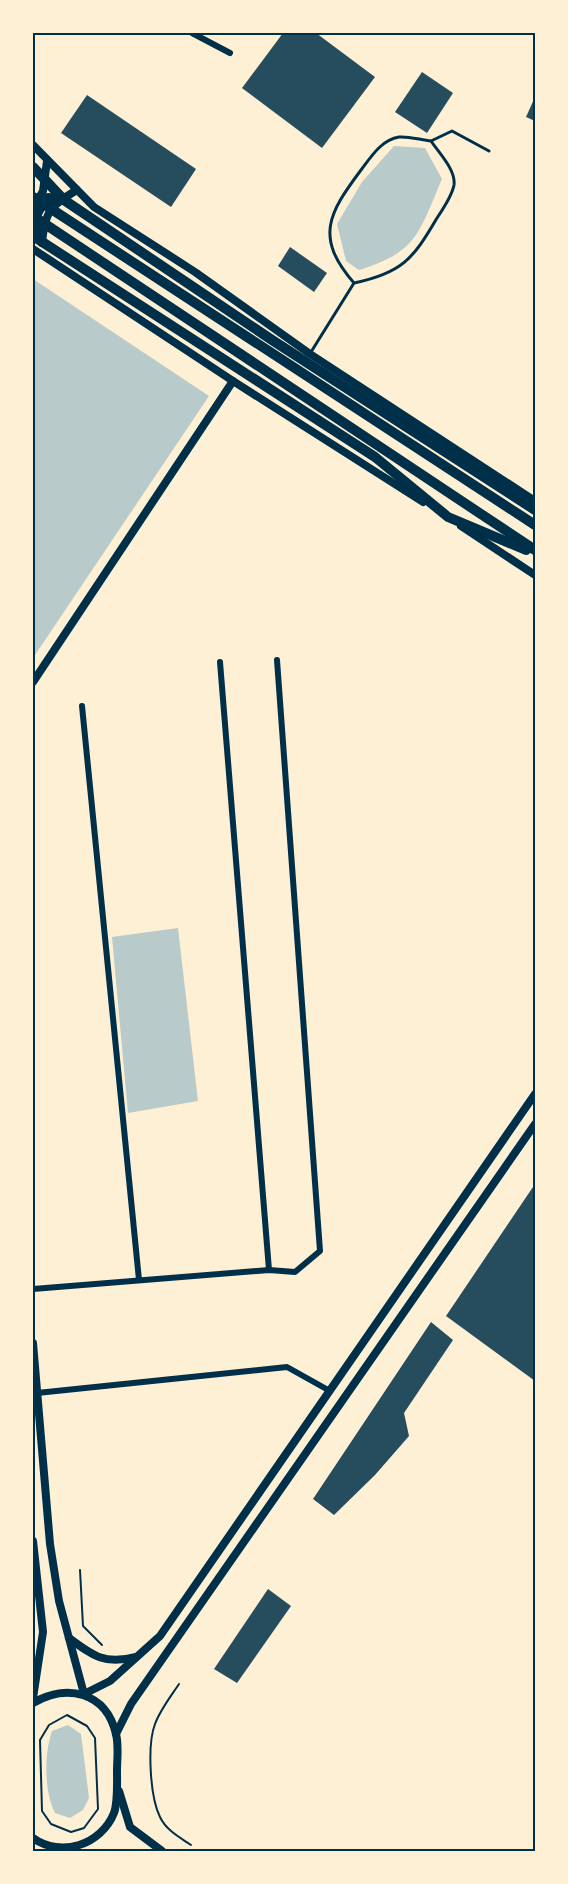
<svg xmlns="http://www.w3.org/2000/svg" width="568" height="1884" viewBox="0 0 568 1884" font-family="Karla,sans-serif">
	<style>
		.green { fill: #b9caca }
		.building { fill: #264d5e }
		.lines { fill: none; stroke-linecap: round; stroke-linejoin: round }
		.path { stroke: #003049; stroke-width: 2 }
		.service { stroke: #003049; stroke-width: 3 }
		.minor { stroke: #003049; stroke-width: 6 }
		.secondary { stroke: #003049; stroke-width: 8 }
		.trunk { stroke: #003049; stroke-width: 10 }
		.neatline { fill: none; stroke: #003049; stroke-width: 2 }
	</style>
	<rect width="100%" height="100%" fill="#fdf0d5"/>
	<g class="green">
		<path d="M394 146 425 148 442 179C419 232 418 252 359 270L346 261 337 224 362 182Z"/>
		<polygon points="33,279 209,396 33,658"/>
		<polygon points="178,928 198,1101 128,1113 112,937"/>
		<path d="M68 1725 81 1734 89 1798 83 1810 70 1818 55 1813C44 1792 44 1754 52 1731Z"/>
	</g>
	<g class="building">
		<polygon points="283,33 316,33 375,77 322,148 242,88"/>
		<polygon points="422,72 453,93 427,133 395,112"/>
		<polygon points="87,95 196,169 171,207 61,133"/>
		<polygon points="535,97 535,121 526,117"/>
		<polygon points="290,247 327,273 314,292 278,266"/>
		<polygon points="535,1184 535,1381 446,1316"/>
		<polygon points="431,1322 453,1340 404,1413 409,1436 375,1475 334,1515 313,1499"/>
		<polygon points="268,1589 291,1606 237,1683 214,1669"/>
	</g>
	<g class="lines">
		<g class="path">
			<polyline points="80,1570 83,1626 102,1645"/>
			<path d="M179 1684C171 1696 160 1710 155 1724 147 1745 150 1797 160 1817 166 1830 179 1837 191 1845"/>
			<polygon points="67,1715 87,1726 95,1738 98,1809 84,1828 71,1832 51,1824 42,1811 40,1740 49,1725"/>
		</g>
		<g class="service">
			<path d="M354 283C314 237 329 213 361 170 371 157 381 140 399 137 408 136 421 140 431 141"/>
			<path d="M311 352 354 283C402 273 413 259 437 218 443 209 452 196 454 185 456 170 439 153 431 141L452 131 489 151"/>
		</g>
		<g class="minor">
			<polyline points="192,33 230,53"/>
			<polyline points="220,662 269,1270"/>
			<polyline points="82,706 139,1280"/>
			<polyline points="33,1289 269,1270 295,1272 320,1251 277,660"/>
			<polyline points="37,1393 287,1367 330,1391"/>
		</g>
		<g class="secondary">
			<polyline points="33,145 94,207 195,272 310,354 535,501"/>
			<polyline points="33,209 43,191 47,161"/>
			<path d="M42 243C45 211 50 206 77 190"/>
			<polyline points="33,249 233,381 423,502"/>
			<polyline points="461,526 535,575"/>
			<polyline points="33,682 233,381"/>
			<polyline points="33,1343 50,1544 59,1601 84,1694"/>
			<polyline points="33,1541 43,1632 33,1698"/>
			<path d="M69 1638C93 1656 105 1665 135 1657"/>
			<polyline points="84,1694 110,1681 160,1636 535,1094"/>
			<path d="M33 1703C67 1683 106 1692 116 1734 119 1746 117 1760 117 1771 117 1784 118 1802 114 1813 101 1845 61 1858 33 1838"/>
			<polyline points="116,1734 131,1704 535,1124"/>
			<polyline points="119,1791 130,1827 162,1851"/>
		</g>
		<g class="trunk">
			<polyline points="33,167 64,200 272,340 535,510"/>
			<polyline points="33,197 535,525"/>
			<polyline points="33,216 535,550"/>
			<polyline points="33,236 375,457 448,517 526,550"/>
			<path d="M38 236C32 219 36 212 48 198L64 200"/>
		</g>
	</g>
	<rect width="568" height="1884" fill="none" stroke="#fdf0d5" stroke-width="69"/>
	<rect x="34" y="34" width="500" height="1816" class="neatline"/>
</svg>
